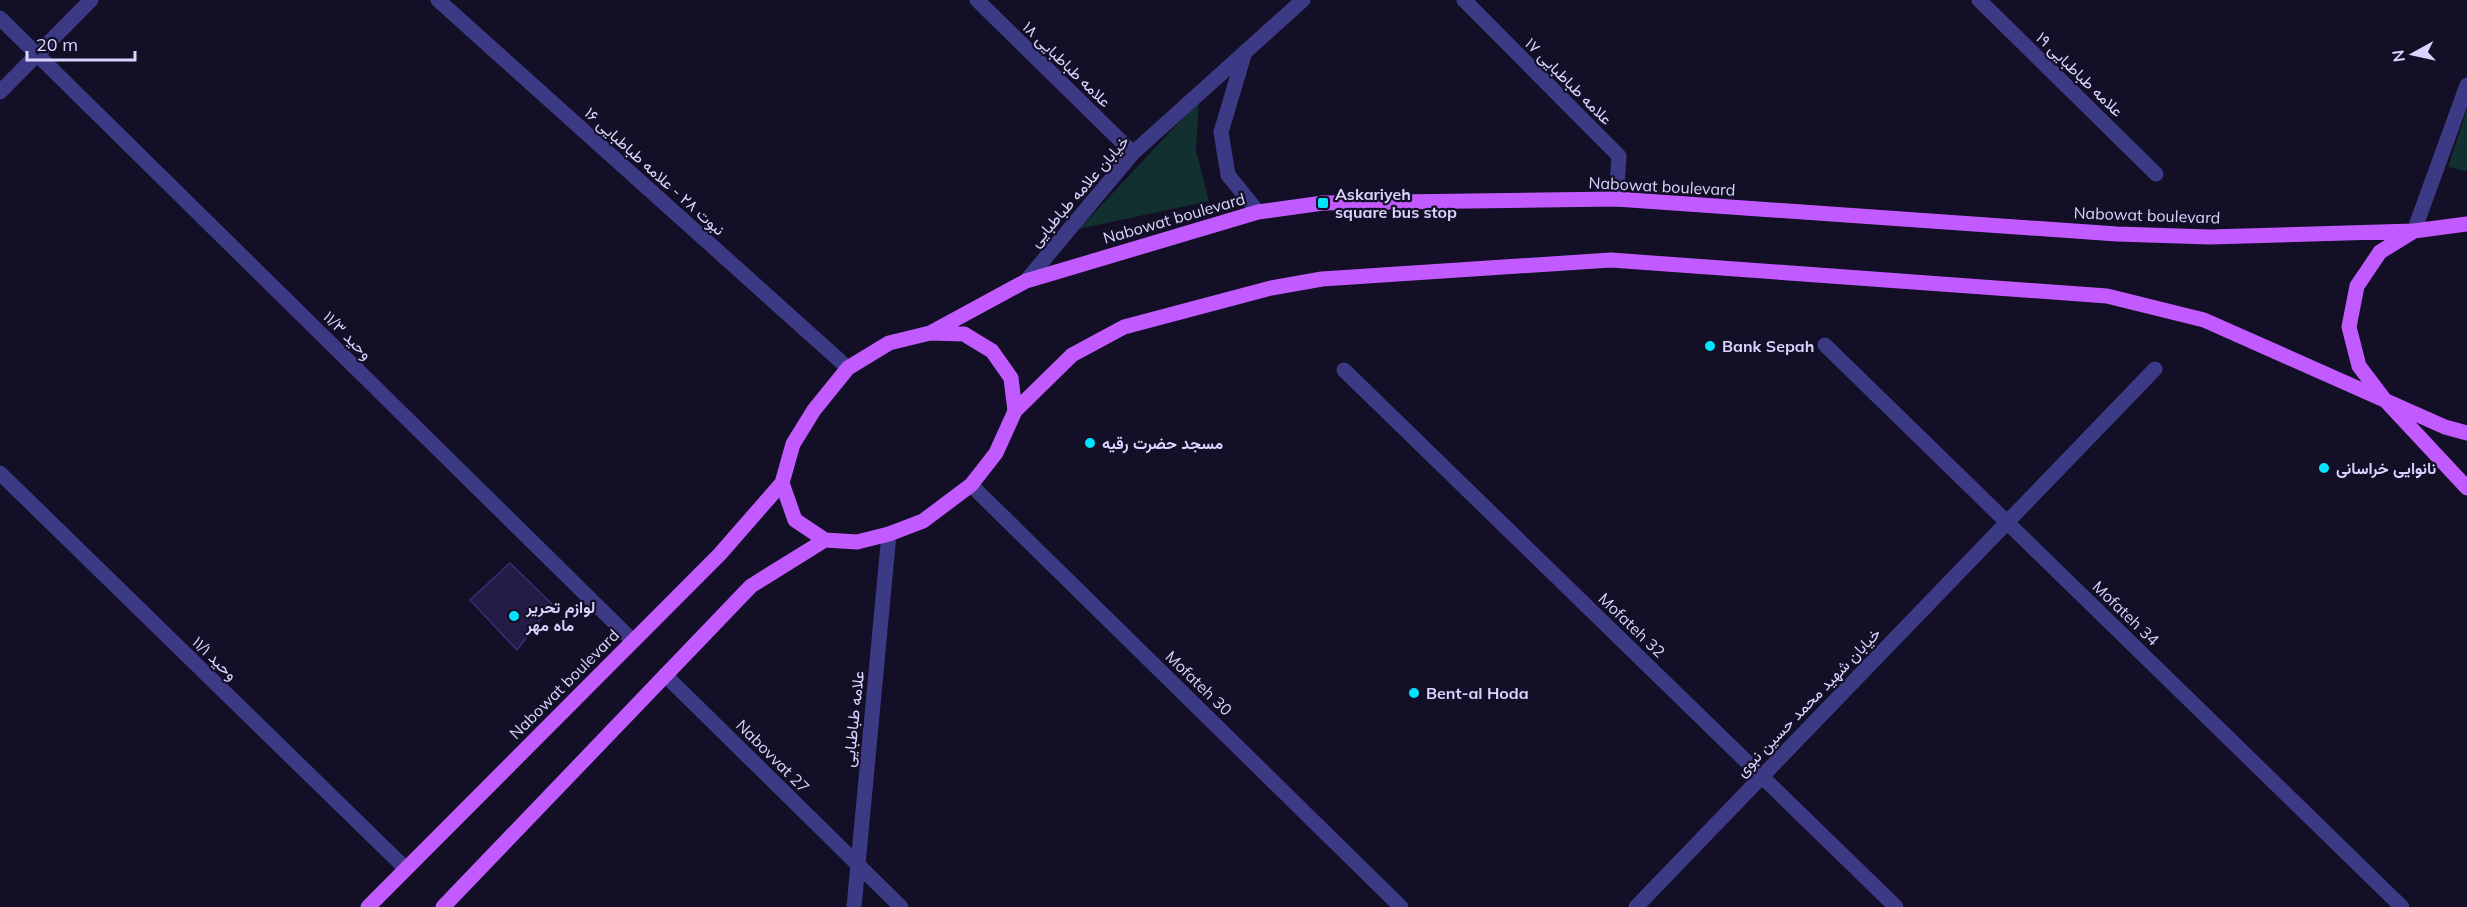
<svg xmlns="http://www.w3.org/2000/svg" width="2467" height="907" viewBox="0 0 2467 907" font-family="Mulish,Vazirmatn,sans-serif">
  <style>
    .green { fill: #12302f }
    .building { fill: #241b47; stroke: #3b2d73; stroke-width: 1.5 }
    .lines { fill: none; stroke-linecap: round; stroke-linejoin: round }
    .minor { stroke: #3d3a85; stroke-width: 15 }
    .major { stroke: #c25bff; stroke-width: 15 }
    .poi-dot { fill: #00e5ff; stroke: #130f26; stroke-width: 2 }
    .labels { text-anchor: middle; dominant-baseline: central; stroke-width: 4.5; stroke-linejoin: round; paint-order: stroke }
    .street-label { font-size: 16px; fill: #d9d4ff; stroke: #130f26 }
    .poi-label { font-size: 16px; font-weight: bold; fill: #d9d4ff; stroke: #130f26; text-anchor: start }
  </style>
  <rect width="100%" height="100%" fill="#130f26"/>
  <path class="green" d="M1199 101 1196 151 1209 201 1079 229Z
    M2467 109V171L2448 167Z"/>
  <path class="building" d="M510 563 552 604 517 650 470 600Z"/>
  <g class="lines">
    <path class="minor" d="M438 0 848 368
      M977 0 1133 153
      M1464 0 1619 156 1616 199
      M1979 0 2156 174
      M0 18 633 641
      M1244 55 1221 132 1228 175 1258 212
      M0 92 91 0
      M2414 231 2467 85
      M1026 281 1133 153 1303 0
      M1825 345 2402 907
      M1344 370 1896 907
      M0 473 405 868
      M971 485 1401 907
      M665 675 901 907
      M854 907 889 534
      M1636 907 2155 369"/>
    <path class="major" d="M2467 224 2414 231 2380 252 2357 286 2349 327 2359 366 2384 399 2467 488
      M930 333 1026 281 1258 212 1323 203 1616 199 2117 234 2210 237 2414 231
      M930 333 964 334 992 351 1011 378 1015 411 996 453 971 485 923 521 889 534 857 542 825 540 795 520 782 483 793 444 814 410 848 368 889 343Z
      M1015 411 1072 355 1124 327 1271 288 1322 279 1611 260 2107 296 2204 320 2445 427 2467 433
      M368 907 720 554 782 483
      M443 907 751 586 825 540"/>
  </g>
  <g class="poi-dot">
    <rect x="1317" y="197" width="12" height="12" rx="3"/>
    <circle cx="1710" cy="346" r="6"/>
    <circle cx="1090" cy="443" r="6"/>
    <circle cx="2324" cy="468" r="6"/>
    <circle cx="514" cy="616" r="6"/>
    <circle cx="1414" cy="693" r="6"/>
  </g>
  <g class="labels">
    <g class="street-label">
      <text transform="translate(1067 64) rotate(44)">علامه طباطبایی ۱۸</text>
      <text transform="translate(2080 74) rotate(44)">علامه طباطبایی ۱۹</text>
      <text transform="translate(1569 81) rotate(45)">علامه طباطبایی ۱۷</text>
      <text transform="translate(655 171) rotate(42)">نبوت ۲۸ - علامه طباطبایی ۱۶</text>
      <text transform="translate(1662 186) rotate(3)">Nabowat boulevard</text>
      <text transform="translate(1079 191) rotate(-49)">خیابان علامه طباطبایی</text>
      <text transform="translate(2147 215) rotate(2)">Nabowat boulevard</text>
      <text transform="translate(1174 218) rotate(-16)">Nabowat boulevard</text>
      <text transform="translate(348 335) rotate(45)">وحید ۱۱/۳</text>
      <text transform="translate(2126 613) rotate(44)">Mofateh 34</text>
      <text transform="translate(1632 625) rotate(44)">Mofateh 32</text>
      <text transform="translate(215 658) rotate(44)">وحید ۱۱/۱</text>
      <text transform="translate(1199 683) rotate(44)">Mofateh 30</text>
      <text transform="translate(564 684) rotate(-45)">Nabowat boulevard</text>
      <text transform="translate(1808 702) rotate(-46)">خیابان شهید محمد حسین نبوی</text>
      <text transform="translate(853 719) rotate(-84)">علامه طباطبایی</text>
      <text transform="translate(773 756) rotate(45)">Nabovvat 27</text>
    </g>
    <g class="poi-label">
      <text x="1335" y="194">Askariyeh<tspan x="1335" dy="18">square bus stop</tspan></text>
      <text x="1722" y="346">Bank Sepah</text>
      <text x="1102" y="443">مسجد حضرت رقیه</text>
      <text x="2336" y="468">نانوایی خراسانی</text>
      <text x="526" y="607">لوازم تحریر<tspan x="526" dy="18">ماه مهر</tspan></text>
      <text x="1426" y="693">Bent-al Hoda</text>
    </g>
  </g>
  <g transform="translate(2413 54) rotate(262)" stroke="#130f26" stroke-width="4.5" paint-order="stroke">
  <path d="M0-4.5L10 22L0 15L-10 22Z" fill="#d9d4ff"/>
  <text y="-9" font-size="16" font-weight="bold" text-anchor="middle" fill="#d9d4ff">N</text>
  </g>
  <path d="M27 51v9h108v-9" fill="none" stroke="#d9d4ff" stroke-width="3"/>
  <text x="36" y="51" font-size="18" fill="#d9d4ff" stroke="#130f26" stroke-width="4.5" paint-order="stroke">20 m</text>
</svg>
